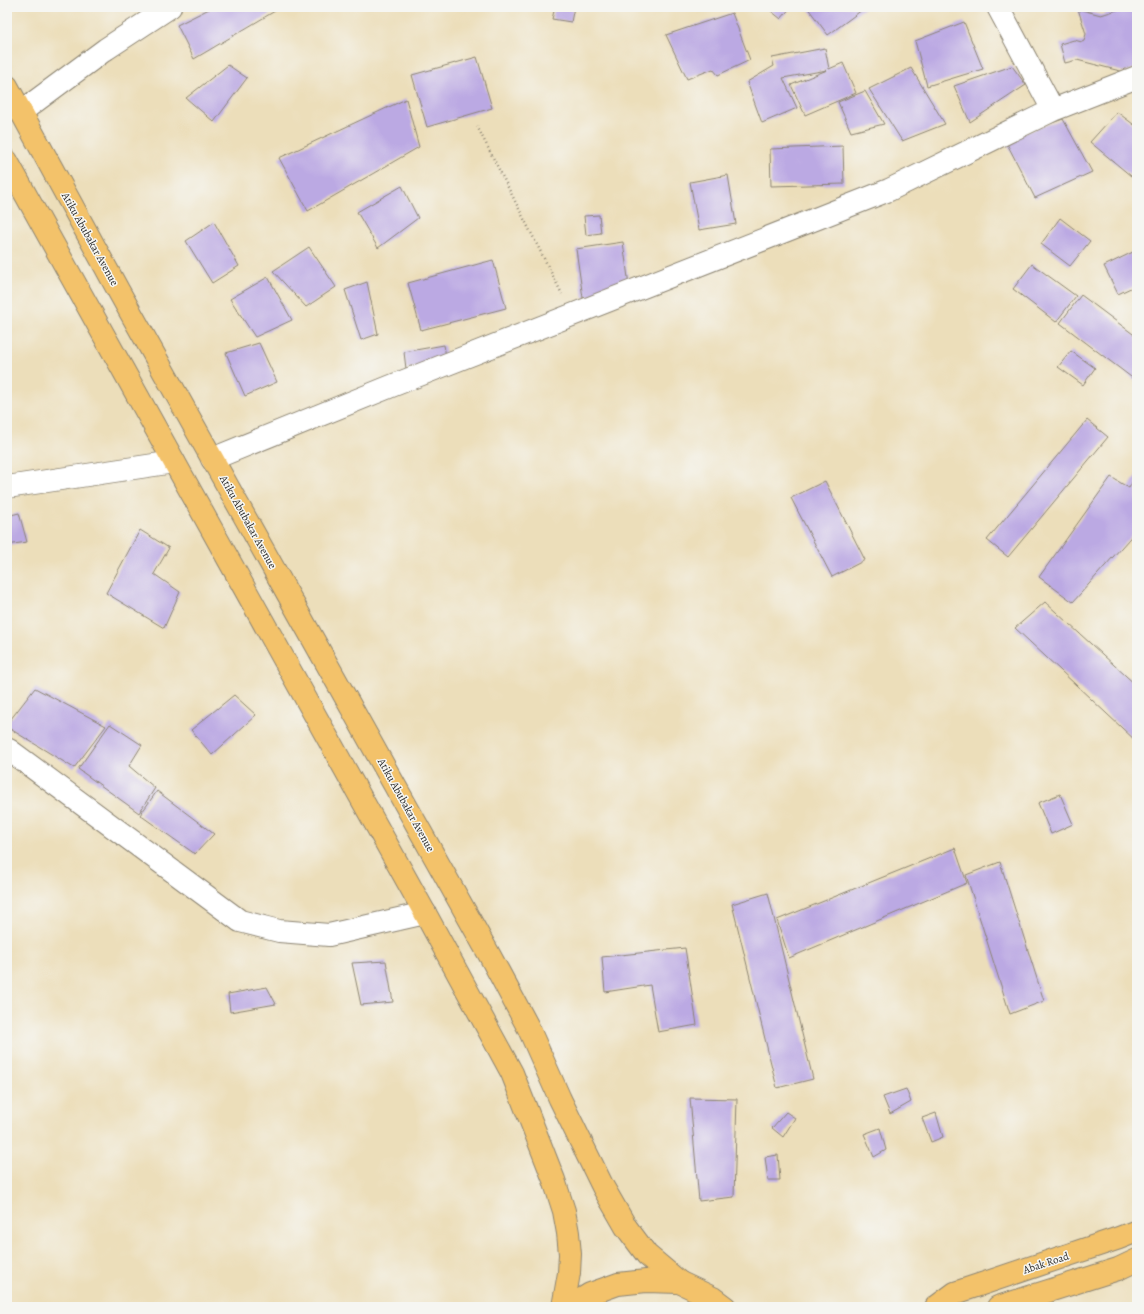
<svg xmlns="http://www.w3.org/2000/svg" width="1144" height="1314" viewBox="0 0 1144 1314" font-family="Alegreya,serif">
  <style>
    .building { fill: #bba9e3 }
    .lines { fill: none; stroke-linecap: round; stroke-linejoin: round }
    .minor-casing { stroke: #8c8472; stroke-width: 24 }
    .major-casing { stroke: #8c8472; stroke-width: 24 }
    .highway-casing { stroke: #8c8472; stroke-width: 24 }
    .path { stroke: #8c8472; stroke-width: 2.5; stroke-dasharray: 1 3; stroke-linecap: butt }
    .minor { stroke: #fff; stroke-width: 22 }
    .major { stroke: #f3c26a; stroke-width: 22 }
    .highway { stroke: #f3c26a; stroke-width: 22 }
    .labels { text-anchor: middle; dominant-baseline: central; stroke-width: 3; stroke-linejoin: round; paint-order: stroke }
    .street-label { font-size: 11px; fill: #2b2b2b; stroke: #f6f6f2 }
  </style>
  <rect width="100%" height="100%" fill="#f6f6f2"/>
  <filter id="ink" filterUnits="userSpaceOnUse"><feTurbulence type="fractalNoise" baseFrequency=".025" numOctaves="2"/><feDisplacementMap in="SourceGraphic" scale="8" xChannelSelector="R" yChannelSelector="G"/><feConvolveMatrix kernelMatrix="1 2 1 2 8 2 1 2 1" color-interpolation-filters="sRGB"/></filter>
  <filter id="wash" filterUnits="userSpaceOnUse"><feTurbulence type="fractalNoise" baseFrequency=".012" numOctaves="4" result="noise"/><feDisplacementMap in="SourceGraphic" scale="16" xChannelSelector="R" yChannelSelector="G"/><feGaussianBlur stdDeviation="0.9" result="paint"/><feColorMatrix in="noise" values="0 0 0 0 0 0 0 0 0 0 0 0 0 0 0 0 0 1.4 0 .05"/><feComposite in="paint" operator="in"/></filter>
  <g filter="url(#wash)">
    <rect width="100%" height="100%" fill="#ecdeba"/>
    <g id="blocks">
      <path class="building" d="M213 7H279L280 8 194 59 177 25Z
        M555 7H574L571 22 552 19Z
        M766 7H791L781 19Z
        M807 7H866L828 35Z
        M1127 7 1135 9V7H1137V68L1124 72 1077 60 1065 63 1060 44 1074 40 1082 42 1084 41 1086 34 1078 9 1101 15Z
        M732 13 750 60 718 75 713 69 687 79 666 35Z
        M964 22 983 69 927 86 915 41Z
        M825 48 829 69 843 63 856 93 805 115 791 85 827 70 783 78 797 108 762 123 747 82 774 66 772 58Z
        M477 57 492 108 427 127 412 75Z
        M228 65 247 78 214 122 186 98Z
        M1012 66 1026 85 970 122 954 86Z
        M911 68 945 124 902 141 869 89Z
        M865 91 884 124 851 132 838 102Z
        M406 99 419 147 308 211 279 158Z
        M1117 112 1137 127V181L1090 142Z
        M1063 119 1092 172 1035 198 1005 140Z
        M843 146 844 184 771 186 770 149Z
        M728 175 736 224 699 230 690 182Z
        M402 186 418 218 378 248 357 212Z
        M599 215 601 233 586 235 584 216Z
        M1060 218 1090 241 1070 266 1041 244Z
        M214 222 239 266 212 283 186 241Z
        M623 242 630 292 583 298 576 249Z
        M309 247 336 287 306 307 273 271Z
        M1133 252 1137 259V285L1118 294 1104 266Z
        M493 260 506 308 421 330 408 283Z
        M1032 264 1076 296 1056 322 1013 289Z
        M268 277 292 320 255 337 230 299Z
        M367 282 378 334 361 340 345 290Z
        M1081 295 1137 337V378L1135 380 1060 323Z
        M259 343 277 382 245 396 226 353Z
        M444 345 447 363 406 369 404 352Z
        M1071 351 1095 368 1083 385 1058 367Z
        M1087 420 1108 437 1008 557 987 540Z
        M1137 474V530L1073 602 1039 577 1111 477 1129 488Z
        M825 481 865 560 832 577 791 498Z
        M19 513 27 542 7 545V516Z
        M140 530 169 548 154 574 180 592 164 628 106 593Z
        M1045 602 1137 686V742L1015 628Z
        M35 688 106 726 74 768 7 727V724Z
        M234 695 256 715 212 755 191 730Z
        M110 724 142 745 129 766 155 788 139 813 78 769Z
        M157 791 214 834 195 854 140 815Z
        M1060 794 1073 824 1051 834 1038 803Z
        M955 848 967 883 789 958 777 920Z
        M1000 862 1044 1001 1010 1014 966 875Z
        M768 893 813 1079 777 1088 732 904Z
        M685 948 697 1025 658 1032 650 985 605 992 602 957Z
        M386 961 393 1002 361 1005 352 963Z
        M267 987 276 1004 230 1012 228 994Z
        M906 1089 911 1102 890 1114 883 1097Z
        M690 1098 737 1099 734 1197 699 1201Z
        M786 1112 795 1118 783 1137 772 1128Z
        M936 1113 943 1137 931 1142 922 1118Z
        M880 1128 886 1150 874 1157 864 1134Z
        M778 1155 780 1180H768L765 1157Z"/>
    </g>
  </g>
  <g filter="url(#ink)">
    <use href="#blocks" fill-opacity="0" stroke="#8c8472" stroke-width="1"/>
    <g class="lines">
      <g class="minor-casing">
        <path id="minor" d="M998 7 1053 110
          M21 112 106 49 170 7
          M212 459 394 385 889 190 1053 110 1137 77
          M7 487 174 462
          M9 750 240 921 279 931 329 935 425 913"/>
      </g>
      <g class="major-casing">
        <path id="major" d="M7 86 118 290 490 956 528 1027 560 1099 603 1187 626 1227 647 1255 679 1282
          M7 161 425 913 512 1073 554 1180 564 1211 568 1233 570 1254 569 1273 563 1307"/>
      </g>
      <g class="highway-casing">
        <path id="highway" d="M569 1307 590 1294 618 1284 646 1281 679 1282 713 1298 725 1307
          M936 1307 955 1293 1119 1238 1137 1231
          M998 1307 1118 1269 1137 1260"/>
      </g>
      <path class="path" d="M477 126 562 294"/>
      <use href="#minor" class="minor"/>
      <use href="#major" class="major"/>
      <use href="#highway" class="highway"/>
    </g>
  </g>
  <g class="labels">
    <g class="street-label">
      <text transform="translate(90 239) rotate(61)">Atiku Abubakar Avenue</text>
      <text transform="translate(248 522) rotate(61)">Atiku Abubakar Avenue</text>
      <text transform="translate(406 805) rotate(61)">Atiku Abubakar Avenue</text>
      <text transform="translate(1046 1263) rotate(-18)">Abak Road</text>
    </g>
  </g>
  <rect width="1144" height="1314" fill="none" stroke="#f6f6f2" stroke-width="24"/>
</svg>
